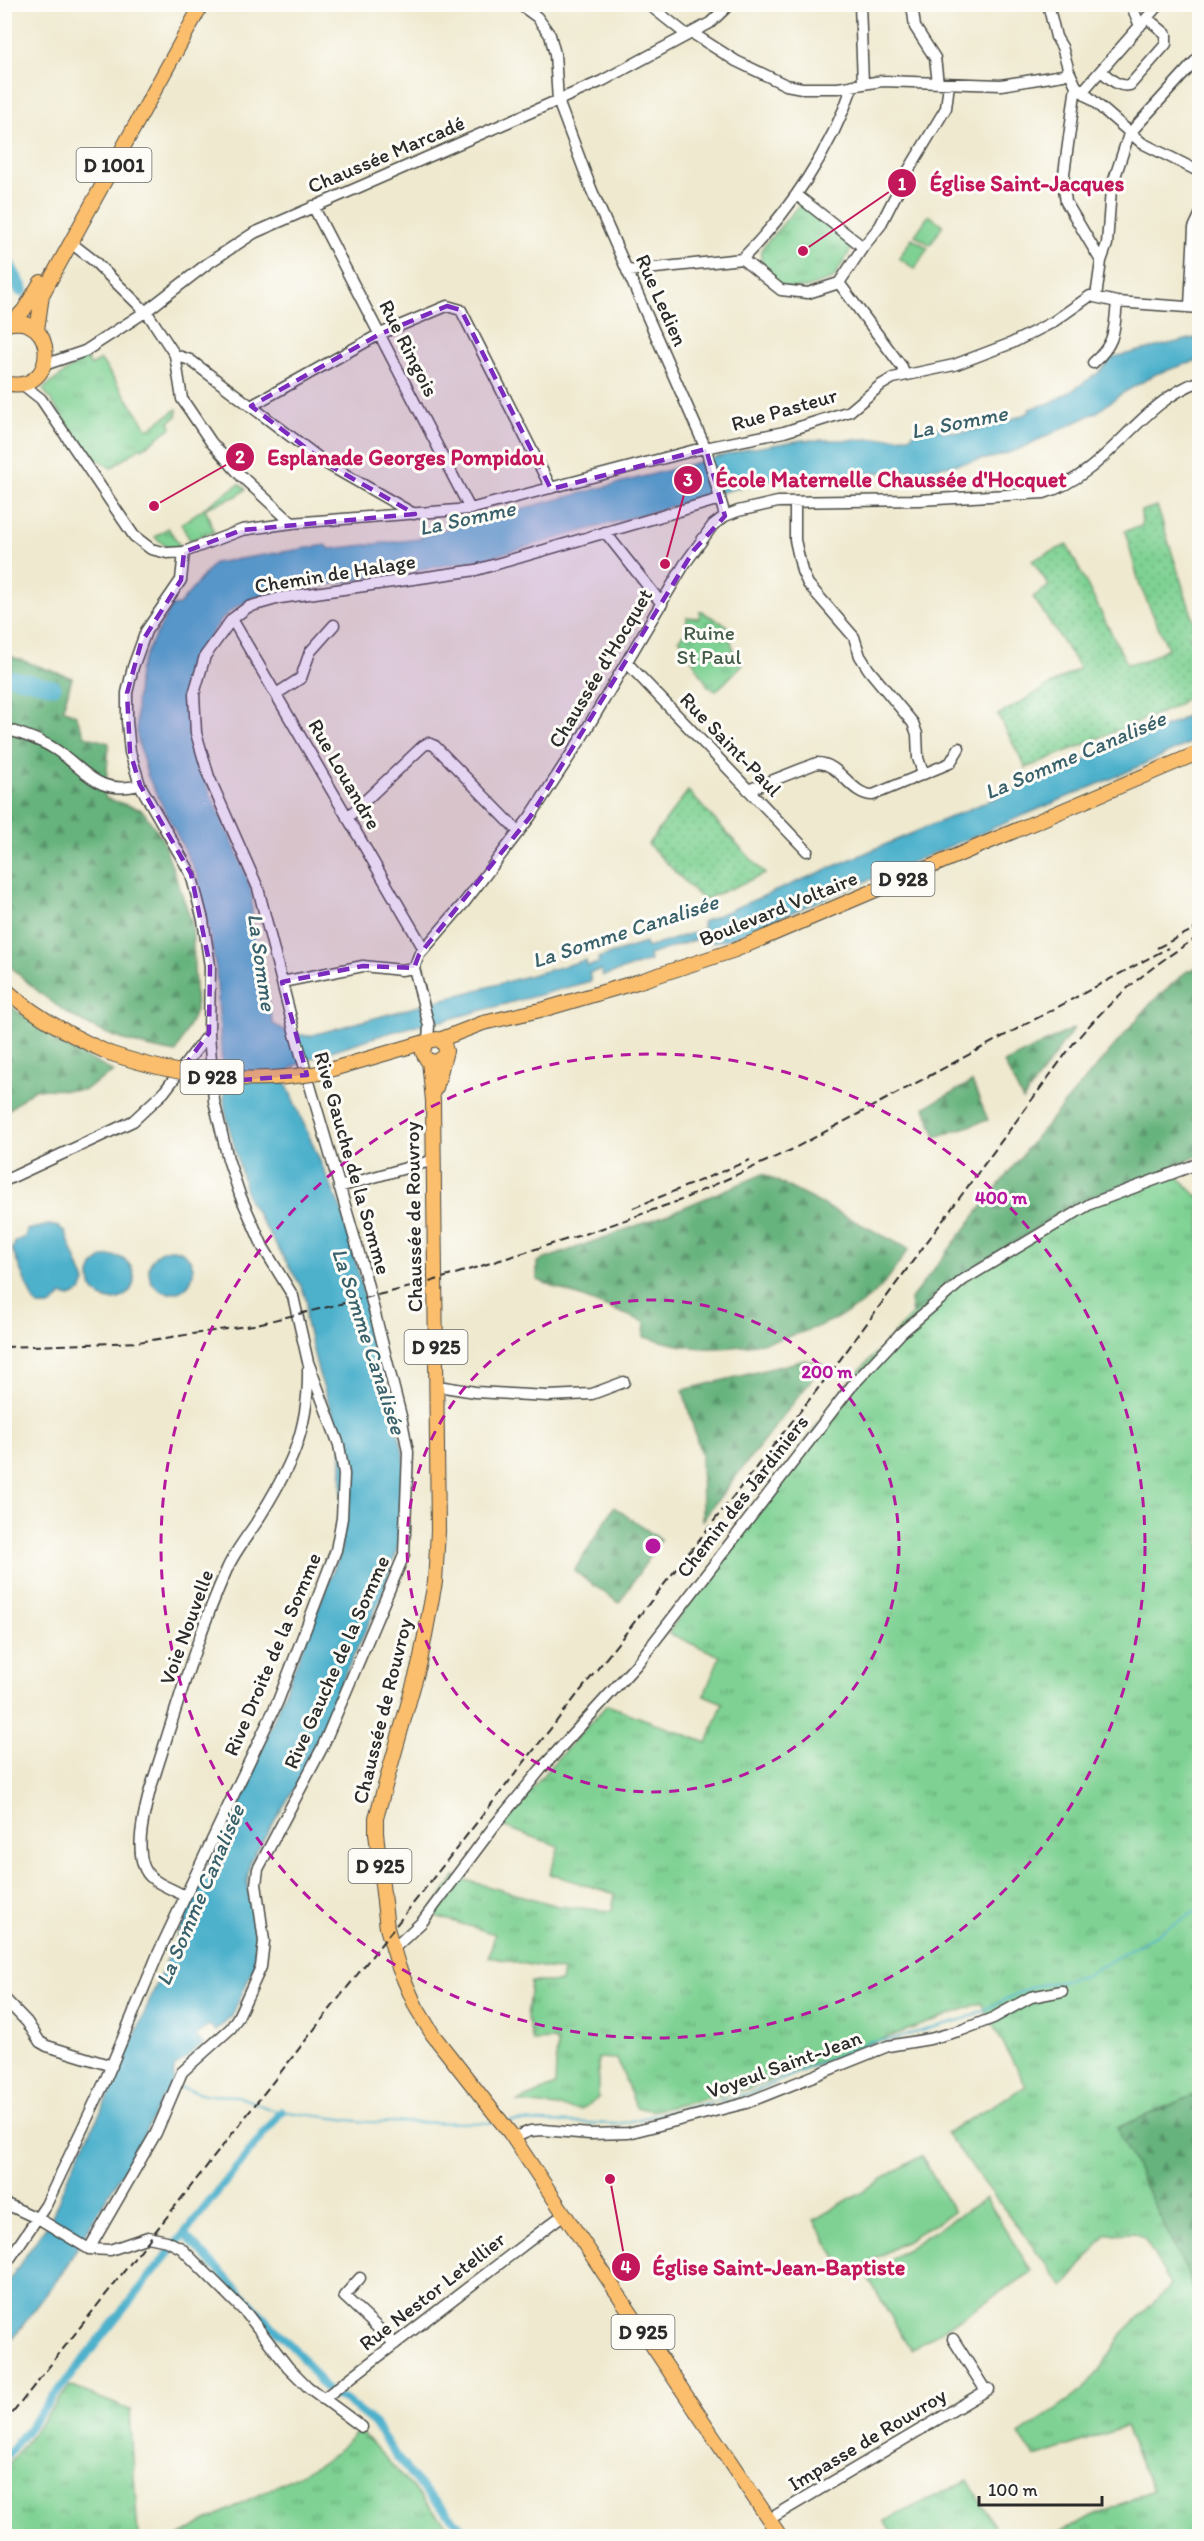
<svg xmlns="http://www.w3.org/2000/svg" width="1204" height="2541" viewBox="0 0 1204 2541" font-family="Itim,sans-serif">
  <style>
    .grass { fill: url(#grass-tufts); stroke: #547e5f; stroke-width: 1.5 }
    .forest { fill: url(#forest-firs); stroke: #486f54; stroke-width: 1.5 }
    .garden { fill: url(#garden-dots); stroke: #547e5f; stroke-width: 1.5 }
    .pitch { fill: #7ed193; stroke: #547e5f; stroke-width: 1.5 }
    .water { fill: #4db1cc; stroke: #3c6e7c; stroke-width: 1.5 }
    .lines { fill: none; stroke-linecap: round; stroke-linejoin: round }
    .stream { stroke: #4db1cc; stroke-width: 2 }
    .canal { stroke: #4db1cc; stroke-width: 8 }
    .river { stroke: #4db1cc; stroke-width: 15 }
    .minor-casing { stroke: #484844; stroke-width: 13 }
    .major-casing { stroke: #484844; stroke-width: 16 }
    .minor { stroke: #fff; stroke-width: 10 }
    .major { stroke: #fabe6d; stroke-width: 14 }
    .rail { stroke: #2b2b2b; stroke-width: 2; stroke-dasharray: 9 4.5; stroke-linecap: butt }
    .major-bridge-casing { stroke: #484844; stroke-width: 16; stroke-linecap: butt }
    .major-bridge { stroke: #fabe6d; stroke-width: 14 }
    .marked { fill: #7b2cbf; fill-opacity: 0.2; stroke: #7b2cbf; stroke-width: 4.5; stroke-dasharray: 12 8; stroke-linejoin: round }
    .ring { fill: none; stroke: #b5179e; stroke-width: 3; stroke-dasharray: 10 8 }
    .labels { text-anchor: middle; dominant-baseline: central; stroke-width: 6; stroke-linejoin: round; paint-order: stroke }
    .shield { fill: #fdfcf7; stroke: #6a6a68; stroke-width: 1.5 }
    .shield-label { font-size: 20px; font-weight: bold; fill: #2b2b2b }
    .street-label { font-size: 21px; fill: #2b2b2b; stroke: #fdfcf7 }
    .park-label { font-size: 21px; fill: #445d4a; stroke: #fdfcf7 }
    .water-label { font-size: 22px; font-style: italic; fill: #39616b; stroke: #fdfcf7 }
    .centre { fill: #b5179e; stroke: #fdfcf7; stroke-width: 3 }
    .ring-label { font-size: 18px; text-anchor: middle; font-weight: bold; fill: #b5179e; stroke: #fdfcf7; stroke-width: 6; stroke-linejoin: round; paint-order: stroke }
    .leader { fill: none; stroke: #c2185b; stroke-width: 2 }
    .callout-dot { fill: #c2185b; stroke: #fdfcf7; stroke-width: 2 }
    .mark-label { font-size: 18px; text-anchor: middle; font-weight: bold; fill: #fff }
    .callout-label { font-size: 22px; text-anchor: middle; font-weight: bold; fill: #c2185b; stroke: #fdfcf7; stroke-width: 6; stroke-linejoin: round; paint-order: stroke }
  </style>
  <defs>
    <pattern id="grass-tufts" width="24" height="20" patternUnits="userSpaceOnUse" patternTransform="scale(1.5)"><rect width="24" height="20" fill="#7ed193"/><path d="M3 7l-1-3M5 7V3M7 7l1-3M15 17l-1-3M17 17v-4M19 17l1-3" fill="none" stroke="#67aa78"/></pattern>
    <pattern id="forest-firs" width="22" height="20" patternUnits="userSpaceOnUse" patternTransform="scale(1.5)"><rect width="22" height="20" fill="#66b37d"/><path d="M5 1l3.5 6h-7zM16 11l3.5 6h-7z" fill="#549267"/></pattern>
    <pattern id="garden-dots" width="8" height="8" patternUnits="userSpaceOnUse" patternTransform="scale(1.5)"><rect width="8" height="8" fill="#7ed193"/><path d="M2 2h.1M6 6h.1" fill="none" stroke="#67aa78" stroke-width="1.8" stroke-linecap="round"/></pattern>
  </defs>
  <rect width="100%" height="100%" fill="#fdfcf7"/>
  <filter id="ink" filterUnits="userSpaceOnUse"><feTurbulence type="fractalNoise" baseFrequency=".0167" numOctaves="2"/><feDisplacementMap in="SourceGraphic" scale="12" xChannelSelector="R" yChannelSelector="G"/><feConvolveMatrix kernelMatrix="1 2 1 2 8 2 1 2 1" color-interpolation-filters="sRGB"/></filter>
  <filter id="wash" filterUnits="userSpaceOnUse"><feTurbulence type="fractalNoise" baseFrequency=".008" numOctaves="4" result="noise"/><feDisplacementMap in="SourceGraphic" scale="24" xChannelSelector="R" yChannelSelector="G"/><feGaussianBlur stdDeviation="1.35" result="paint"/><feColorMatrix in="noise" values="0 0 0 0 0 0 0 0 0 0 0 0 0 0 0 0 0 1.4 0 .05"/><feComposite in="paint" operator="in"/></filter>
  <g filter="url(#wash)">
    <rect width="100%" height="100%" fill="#efe9cf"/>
    <path class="grass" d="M800 204 844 238 852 248 833 279 806 288H784C771 277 756 266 762 248Z
      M86 357 91 366 101 360 148 429 177 409V416L169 422 172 427 142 449 141 447 111 468 87 452 43 389Z
      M239 484 246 489 237 496 205 508 214 532 190 540 181 524Z
      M168 528 181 547 169 549 155 537Z
      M700 611H703L704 613 726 625 736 658 743 664 716 691 708 686 689 654 688 648 679 639 686 631 687 617 699 618Z
      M1179 1165 1180 1179 1200 1199 1199 2093 1117 2128 1199 2297V2536H1051L1152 2490 1125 2427 1035 2457 1019 2435 1083 2390 1105 2362 1122 2334 1171 2285 1144 2238 1135 2233 1106 2234 1064 2287 946 2133 1026 2086 981 2003 750 2088 653 2111 636 2107 617 2059 598 2058V2098L581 2110 518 2102 555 2085 557 2044 554 2040 533 2041 527 2018 531 1982H561L563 1971 489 1957 495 1934 429 1914 455 1877 558 1906 612 1911 615 1894 550 1874 559 1846 501 1826 548 1769 607 1705 707 1743 723 1703 704 1695 720 1656 668 1633 846 1385 912 1315 948 1284 1076 1201Z
      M70 2386 130 2410 138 2536H5V2469Z
      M360 2430 452 2531 446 2536H179L200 2524 326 2461Z
      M968 2480 1000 2536H894L884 2521Z"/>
    <path class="forest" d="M4 654 72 678 63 709 76 715 85 736 109 743 105 798 142 810 162 838 192 923 196 1010 176 1053C102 1040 58 1014 5 961Z
      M1199 966V1155L1179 1165 1076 1201 948 1284 912 1315 910 1300 1036 1137 1152 1002 1186 972Z
      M5 1002 65 1046 114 1072 84 1090 34 1089 5 1113Z
      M1074 1028 1023 1100 1004 1063Z
      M972 1082 988 1120 936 1137 925 1107Z
      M763 1174 909 1249C898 1263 888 1282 875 1293 835 1329 757 1350 703 1348 683 1347 663 1342 644 1337L645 1322 537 1280V1262L663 1216Z
      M805 1360 823 1365 702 1520 701 1455 683 1390Z
      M614 1507 661 1540 619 1603 574 1571Z
      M1199 2093V2297L1117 2128Z"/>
    <path class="garden" d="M1157 506 1197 631 1189 636 1199 654V690L1172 708 1026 768 998 715 1080 668 1033 597 1049 586 1032 560 1067 545 1127 664 1145 661 1168 648 1140 586 1125 531 1142 526 1141 511Z
      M688 791 765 874 703 900 648 844Z"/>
    <path class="pitch" d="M929 215 943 225 930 245 915 235Z
      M912 238 928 248 915 269 899 258Z
      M921 2156 954 2212 847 2276 814 2220Z
      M986 2198 1032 2272 911 2350 866 2275Z"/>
    <path class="water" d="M1199 337V360L1156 374 1121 394 1097 412 1017 450 996 457 929 469 762 481 483 559 264 595C232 606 224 613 206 642 153 723 229 813 251 890 254 900 251 912 252 922 257 956 265 991 273 1024L292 1034 309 1036 586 960 587 966 599 963 598 958 645 943 647 948 704 929 702 922 1178 721 1199 708V739L1122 774 729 939 709 943 706 936 649 955 650 961 603 976 601 970 589 973 591 981 442 1021C423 1021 303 1057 291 1069 289 1071 287 1077 285 1081L345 1218 405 1459 399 1543 382 1596 345 1674 307 1767 250 1862 247 1883 255 1924V1964L232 2016 216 2031 209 2025 196 2036 203 2044 174 2068V2079L167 2096H163L139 2144 62 2273 5 2349V2286L51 2219 68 2176 113 2087 203 1875 250 1778 341 1551 342 1442 319 1374 305 1319 307 1302 301 1286 248 1199 225 1111 216 969 198 877 148 777 137 738 136 704 139 670 148 649 172 606 179 605 214 563 326 545 330 549 420 539 422 536 449 528 748 449 802 440H850L909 437 915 432 940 427 941 431 965 432 1003 423 1030 412 1029 409 1050 403 1070 392 1098 373 1114 357Z
      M49 1225 59 1227 65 1232 85 1282 81 1292 70 1297 62 1295C53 1306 52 1307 38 1306L32 1298 12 1249 16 1241 25 1237 27 1230Z
      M149 1271a22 22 0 1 1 44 0a22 22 0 1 1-44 0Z
      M90 1278a22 22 0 1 1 44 0a22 22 0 1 1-44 0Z"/>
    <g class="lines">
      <path class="stream" d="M180 2088 209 2095 238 2096 272 2110 365 2122 497 2123
        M508 2121 618 2124 751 2093 871 2041 889 2040 967 2018 1031 1987 1085 1976 1200 1909"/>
      <path class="canal" d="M185 2235 300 2355 326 2389
        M335 2397 345 2400 374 2423 396 2456 420 2486 470 2536
        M4 2459 282 2111"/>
      <path class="river" d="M4 13 7 4
        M4 259 21 289
        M4 676 54 687"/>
    </g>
  </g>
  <g filter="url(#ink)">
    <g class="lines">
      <g class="minor-casing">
        <path id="minor" d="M519 4 537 17 550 35 555 54 558 101 563 114 592 191 706 449 725 516
          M648 4 687 35
          M860 4 863 83
          M912 4 915 27 935 58 938 83
          M1048 4 1056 37 1062 47 1069 71 1076 86 1142 143 1200 172
          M1131 4 1140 26
          M692 33 736 61 786 85 802 88H838L882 81 1001 85 1063 75 1069 71
          M1101 71C1110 78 1118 88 1130 85L1166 44V34L1147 18
          M1076 86 1063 181 1066 202 1101 261
          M1082 92 1159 4
          M313 206 470 509
          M71 243 93 260 148 314 175 355 182 399 211 442 241 476 292 523
          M863 247 880 226 908 171 946 108 949 84
          M742 259 781 290 808 293 839 283 863 247 798 196
          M742 259C790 211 831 150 853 85
          M627 271 742 259
          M839 283 902 367 904 374
          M1096 297 1101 261 1107 244 1111 189 1129 134 1200 56
          M1190 306 1194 228 1200 215
          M175 355 190 360 198 366 327 464 414 514
          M1093 363C1116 343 1114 330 1117 302
          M44 365 85 351 145 312 207 264 254 233 602 81 710 23 730 4
          M22 384 41 399 134 536 151 549 167 553 184 552 242 530 292 523 470 509 695 450 784 432 850 411 881 385 893 378 954 365 1012 343 1053 322 1090 296 1117 302 1200 308
          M251 406 380 334 447 306 461 310 551 488
          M795 502V540L802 571 808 584 854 637 860 656 869 670 913 723 917 734 918 758 923 773
          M605 532 662 604
          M232 619 424 949
          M627 663 807 851
          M276 694 301 678 310 652 334 625
          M4 728C20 734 39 739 53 748 86 768 94 796 140 785
          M748 790 817 763C841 763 850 795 873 795L950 763 959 748
          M347 818 423 746 428 743 435 746 519 832
          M282 982 363 966 401 970 414 968
          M428 1040 429 1026 414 968 419 955 464 903 530 817 579 742 684 565 713 525 725 516 738 511 778 502 920 500 1044 493C1108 474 1138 403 1200 381
          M4 1181 133 1121 164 1092 209 1033
          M339 1187 434 1160
          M437 1388 444 1387 475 1392 548 1396 592 1394 624 1382
          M185 1897C175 1889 162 1887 152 1878 131 1861 144 1813 150 1790 174 1717 195 1640 227 1569 234 1553 246 1538 256 1523 289 1470 309 1433 308 1370
          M392 1950 422 1922 495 1825 541 1769 637 1664 851 1387 901 1333 963 1280 1090 1204 1200 1163
          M4 1998 27 2022 40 2042 47 2046 112 2066
          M513 2138 530 2131 543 2130 590 2134 628 2133 746 2103 888 2046 930 2039 962 2030 993 2018 1031 1997 1062 1991
          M4 2203 41 2220 89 2249 110 2250 148 2237 167 2241 181 2248 247 2314 288 2367 308 2387 362 2427
          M89 2249 156 2133 182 2072 231 2028 238 2017 261 1967 264 1941 256 1884 258 1869 322 1748 404 1555 408 1452 401 1416 363 1267 295 1034 258 888 209 777 196 733 194 694 205 656 232 619 248 607 280 598 476 570 720 499
          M4 2267 46 2205 105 2081 158 1954 278 1701 336 1550 342 1518 344 1474 339 1445 308 1362 293 1296 263 1247 240 1195 228 1159 214 1101 209 1033 210 966 203 920 191 874 140 785 130 752 127 721V693L133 667 146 631 181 580 184 552
          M360 2278 344 2296 395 2344
          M953 2339 986 2391
          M323 2399 564 2214
          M768 2520 989 2389"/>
      </g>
      <g class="major-casing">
        <path id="major" d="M13 322 24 310 41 282
          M37 330 42 295 202 4
          M4 383C60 397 58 311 7 324
          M4 988C33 1015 73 1037 109 1053
          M439 1040 483 1023 545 1009 637 982 735 950 1200 752
          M429 1061 433 1101 438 1531 435 1582 420 1662 376 1818V1833L387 1928 399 1968 416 2007 433 2035 510 2133 780 2536
          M319 1073 425 1042
          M436 1088 446 1051C445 1045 443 1041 437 1039L425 1042 423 1053 427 1060 436 1062 444 1057"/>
      </g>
      <use href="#minor" class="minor"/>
      <use href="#major" class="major"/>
      <path class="rail" d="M1157 948 1200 926
        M633 1208 750 1160
        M4 1347 138 1342 253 1325 423 1284 597 1230 681 1200 791 1150 1168 948
        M4 2424 831 1372 1073 1044C1109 1001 1151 965 1200 936"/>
      <g class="major-bridge-casing">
        <path id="major-bridge" d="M109 1053C181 1077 243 1085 319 1073"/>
      </g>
      <use href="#major-bridge" class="major-bridge"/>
    </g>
  </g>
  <path class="marked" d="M447 306 461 310 551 489 706 449 725 516 694 550 530 817 419 955 414 968 363 966 282 982 307 1075 242 1080 179 1073 209 1033 210 966 191 874 140 785 130 752 127 693 141 643 181 580 184 552 242 530 415 514 327 464 251 406 380 334Z"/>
  <g class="ring">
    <circle cx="653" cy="1546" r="246"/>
    <circle cx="653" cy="1546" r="492"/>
  </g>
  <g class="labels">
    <g class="shield">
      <rect x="76.5" y="148" width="75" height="34" rx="4.5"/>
      <rect x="871.5" y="862" width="63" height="34" rx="4.5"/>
      <rect x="180.5" y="1060" width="63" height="34" rx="4.5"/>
      <rect x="404.5" y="1330" width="63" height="34" rx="4.5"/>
      <rect x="348.5" y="1849" width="63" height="34" rx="4.5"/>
      <rect x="611.5" y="2315" width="63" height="34" rx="4.5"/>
    </g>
    <g class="shield-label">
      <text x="114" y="165">D 1001</text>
      <text x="903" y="879">D 928</text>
      <text x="212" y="1077">D 928</text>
      <text x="436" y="1347">D 925</text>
      <text x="380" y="1866">D 925</text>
      <text x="643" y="2332">D 925</text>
    </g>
    <g class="street-label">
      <text transform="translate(386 154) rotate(-23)">Chaussée Marcadé</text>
      <text transform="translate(662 300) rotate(66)">Rue Ledien</text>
      <text transform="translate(409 348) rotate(63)">Rue Ringois</text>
      <text transform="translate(784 409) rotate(-16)">Rue Pasteur</text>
      <text transform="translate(335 573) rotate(-9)">Chemin de Halage</text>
      <text transform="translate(600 668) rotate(-59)">Chaussée d'Hocquet</text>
      <text transform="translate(731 744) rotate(46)">Rue Saint-Paul</text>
      <text transform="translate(345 774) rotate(60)">Rue Louandre</text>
      <text transform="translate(778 908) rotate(-22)">Boulevard Voltaire</text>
      <text transform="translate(353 1163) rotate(74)">Rive Gauche de la Somme</text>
      <text transform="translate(413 1217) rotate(-91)">Chaussée de Rouvroy</text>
      <text transform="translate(742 1496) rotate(-52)">Chemin des Jardiniers</text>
      <text transform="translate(186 1627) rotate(-70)">Voie Nouvelle</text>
      <text transform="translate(272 1654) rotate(-67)">Rive Droite de la Somme</text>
      <text transform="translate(336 1662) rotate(-66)">Rive Gauche de la Somme</text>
      <text transform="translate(382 1711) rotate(-76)">Chaussée de Rouvroy</text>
      <text transform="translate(784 2064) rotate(-20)">Voyeul Saint-Jean</text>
      <text transform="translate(432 2291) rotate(-38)">Rue Nestor Letellier</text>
      <text transform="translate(867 2439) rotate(-31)">Impasse de Rouvroy</text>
    </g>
    <g class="park-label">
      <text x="709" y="632">Ruine<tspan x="709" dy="24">St Paul</tspan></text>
    </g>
    <g class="water-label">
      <text transform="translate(959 422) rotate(-11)">La Somme</text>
      <text transform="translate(467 518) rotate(-12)">La Somme</text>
      <text transform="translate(1075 755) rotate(-23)">La Somme Canalisée</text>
      <text transform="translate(625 931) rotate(-18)">La Somme Canalisée</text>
      <text transform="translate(262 962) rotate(82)">La Somme</text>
      <text transform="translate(369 1341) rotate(72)">La Somme Canalisée</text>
      <text transform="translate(200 1895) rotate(-67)">La Somme Canalisée</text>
    </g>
  </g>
  <circle cx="653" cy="1546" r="9" class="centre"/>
  <g class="ring-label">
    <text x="1001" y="1204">400 m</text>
    <text x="827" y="1378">200 m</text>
  </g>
  <path class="leader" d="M803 251L902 183M154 506L240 457M665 564L688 480M610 2179L626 2267"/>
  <g class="callout-dot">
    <circle cx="803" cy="251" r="6"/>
    <circle cx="154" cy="506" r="6"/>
    <circle cx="665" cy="564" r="6"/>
    <circle cx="610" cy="2179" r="6"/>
    <circle cx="902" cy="183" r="15"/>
    <circle cx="240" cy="457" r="15"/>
    <circle cx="688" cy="480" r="15"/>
    <circle cx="626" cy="2267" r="15"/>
  </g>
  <g class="mark-label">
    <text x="902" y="190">1</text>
    <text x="240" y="463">2</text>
    <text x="688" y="486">3</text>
    <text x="626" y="2273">4</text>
  </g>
  <g class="callout-label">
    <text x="1027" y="191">Église Saint-Jacques</text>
    <text x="406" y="465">Esplanade Georges Pompidou</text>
    <text x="891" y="487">École Maternelle Chaussée d'Hocquet</text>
    <text x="779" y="2275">Église Saint-Jean-Baptiste</text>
  </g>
  <rect width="1204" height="2541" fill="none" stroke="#fdfcf7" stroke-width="24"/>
  <path d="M979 2496v9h123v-9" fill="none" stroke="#2b2b2b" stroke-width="3"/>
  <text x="988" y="2496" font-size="18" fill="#2b2b2b" stroke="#fdfcf7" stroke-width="4.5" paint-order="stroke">100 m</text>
</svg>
